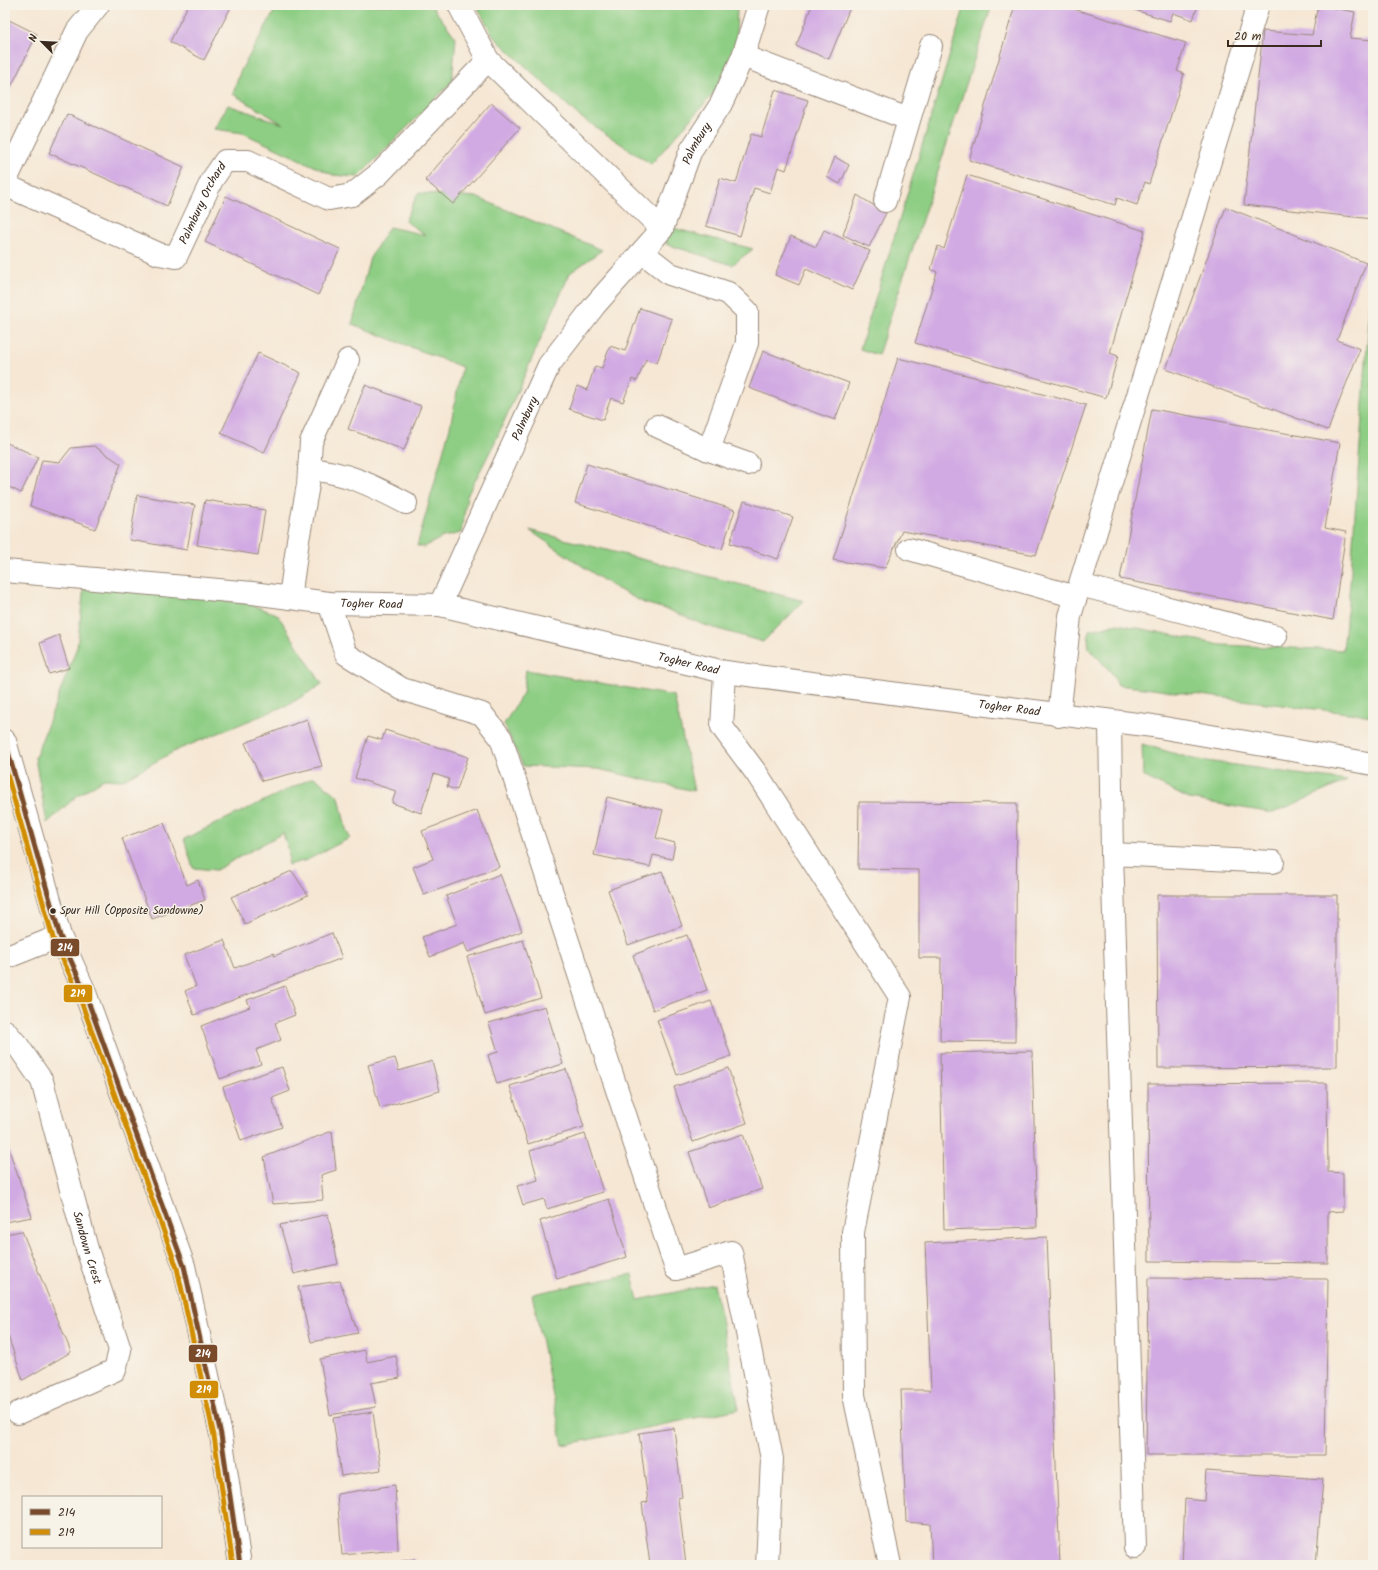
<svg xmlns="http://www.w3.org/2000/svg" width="1378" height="1570" viewBox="0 0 1378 1570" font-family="Kalam,sans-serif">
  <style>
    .green { fill: #8ece84; stroke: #647c51 }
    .building { fill: #d1aae3 }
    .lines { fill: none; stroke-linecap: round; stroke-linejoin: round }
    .minor-casing { stroke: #988879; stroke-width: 24 }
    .minor { stroke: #fff; stroke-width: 22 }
    .bus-1-casing { stroke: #f7f3e8; stroke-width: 8 }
    .bus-2-casing { stroke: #f7f3e8; stroke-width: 8 }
    .bus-1 { stroke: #7a4b2a; stroke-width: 5 }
    .bus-2 { stroke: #d18d06; stroke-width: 5 }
    .bus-dot { fill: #3b2a1e; stroke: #f7f3e8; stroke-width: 1.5 }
    .labels { text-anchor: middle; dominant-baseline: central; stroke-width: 3; stroke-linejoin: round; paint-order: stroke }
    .bus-label { font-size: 11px; fill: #3b2a1e; stroke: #f7f3e8; text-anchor: start }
    .street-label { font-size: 12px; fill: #3b2a1e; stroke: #f7f3e8 }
    .line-badge { stroke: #f7f3e8; stroke-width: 1.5 }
    .badge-label { font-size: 11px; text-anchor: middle; font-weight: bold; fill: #fff }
  </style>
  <rect width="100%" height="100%" fill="#f7f3e8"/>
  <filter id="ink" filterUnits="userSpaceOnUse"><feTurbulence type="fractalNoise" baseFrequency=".025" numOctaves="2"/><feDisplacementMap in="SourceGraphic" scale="8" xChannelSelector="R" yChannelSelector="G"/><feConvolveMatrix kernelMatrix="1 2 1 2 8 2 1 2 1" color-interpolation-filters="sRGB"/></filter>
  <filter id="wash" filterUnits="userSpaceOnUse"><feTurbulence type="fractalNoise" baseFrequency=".012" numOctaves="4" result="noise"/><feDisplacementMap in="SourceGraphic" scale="16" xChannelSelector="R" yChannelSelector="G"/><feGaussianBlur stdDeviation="0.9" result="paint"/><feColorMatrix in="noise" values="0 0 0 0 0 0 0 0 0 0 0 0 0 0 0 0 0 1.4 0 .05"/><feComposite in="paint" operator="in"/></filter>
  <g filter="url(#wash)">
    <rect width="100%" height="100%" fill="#f6e7d4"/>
    <path class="green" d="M278 5H431L456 38 452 82 358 177 333 175 243 133 214 129 228 105 283 124 233 94 240 72Z
      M476 5H737L736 48 714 93 651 164 579 116 494 37Z
      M965 5H992L878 355 860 349Z
      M418 193 476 197 602 250 570 273 494 444 467 496 461 533 443 537 424 547 417 546 450 427 462 367 352 324 370 258 389 227 426 235 405 221Z
      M669 227 753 249 732 265 666 244Z
      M1373 264V716L1118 685 1111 672 1088 647 1089 630 1118 624 1221 645 1343 650 1350 584Z
      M529 530 804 601 763 642 704 625 669 610 644 603 612 586Z
      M85 578 141 590 249 604 277 614 322 684 290 704 177 750 122 780 104 779 78 795 47 823 35 758 77 647Z
      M526 670 674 696 694 791 598 769 523 766 504 724 523 693Z
      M1142 744 1193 759 1347 781 1273 813 1189 799 1143 776Z
      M314 777 339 797 346 829 350 838 307 860 288 865 289 852 283 833 216 870 193 868 184 839Z
      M632 1274 638 1300 714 1284 739 1409 563 1445 532 1294Z"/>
    <g id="blocks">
      <path class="building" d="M188 5H232L204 60 170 42Z
        M812 5H851L829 59 796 46Z
        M1015 5H1060L1186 43 1177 71 1184 74 1149 184 1145 182 1137 205 1117 198 1115 205 969 160Z
        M1118 5H1198L1193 20 1173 13 1170 21Z
        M1318 5 1355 12 1350 38 1373 40V219L1244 205 1263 31 1312 35Z
        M5 18 37 34 5 99Z
        M775 90 808 100 786 170 778 167 770 193 754 188 740 236 706 226 720 178 736 183 751 134 761 137Z
        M491 103 520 128 453 204 425 180Z
        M67 114 184 167 167 206 49 153Z
        M835 157 849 165 840 184 827 177Z
        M967 175 1145 231 1110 353 1118 356 1106 398 915 343 937 272 931 269 938 246 944 249Z
        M857 195 886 213 869 247 843 235Z
        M226 196 340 249 318 295 205 242Z
        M1226 207 1366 263 1337 340 1360 349 1328 430 1166 369Z
        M824 230 870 251 852 290 806 269 799 285 775 275 791 236 816 247Z
        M640 308 672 319 657 363 646 359 637 381 632 379 623 402 611 398 603 420 569 409 577 386 587 390 595 366 602 368 610 346 625 351Z
        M763 351 849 383 835 420 749 388Z
        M258 353 301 373 264 453 221 433Z
        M898 358 1086 405 1036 555 902 531 885 568 833 560Z
        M365 385 421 406 404 450 348 429Z
        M1152 409 1340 443 1325 528 1346 532 1333 620 1120 579Z
        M5 442 38 457 21 493 5 485Z
        M94 446 121 464 95 529 30 506 42 460 60 462 71 448Z
        M587 464 735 510 722 549 575 503Z
        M137 495 195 505 187 550 130 540Z
        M205 500 265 510 258 555 197 545Z
        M744 501 793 517 778 559 730 543Z
        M59 635 69 668 49 674 40 643Z
        M307 719 322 766 262 781 245 743Z
        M385 730 468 757 457 790 447 787 449 779 434 774 421 813 392 803 396 791 355 778 368 736 382 740Z
        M607 797 663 810 656 838 675 843 672 859 653 855 650 867 594 855Z
        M859 802 1017 803 1015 1042 940 1041 941 958H919V870L858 869Z
        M477 810 499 867 424 895 413 867 433 859 422 831Z
        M164 823 187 885 198 880 205 900 152 919 122 838Z
        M292 871 308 895 245 924 231 897Z
        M662 871 682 926 628 945 608 890Z
        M500 874 522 931 468 952 464 943 430 957 422 937 457 924 446 896Z
        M1157 895H1337V1067L1158 1068Z
        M332 933 342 958 194 1015 185 991 196 986 184 955 224 940 235 968 274 953V956Z
        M687 935 707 990 653 1010 633 955Z
        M523 940 541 998 485 1015 467 957Z
        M285 986 295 1015 275 1023 281 1040 256 1050 261 1064 220 1079 201 1026 250 1007 247 1000Z
        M711 1001 731 1056 677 1075 657 1020Z
        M545 1006 563 1064 497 1084 488 1055 498 1052 489 1023Z
        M1032 1051 1037 1227 944 1230 940 1053Z
        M395 1058 399 1071 432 1061 440 1091 380 1108 368 1065Z
        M282 1067 290 1091 272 1098 282 1127 241 1141 223 1087Z
        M728 1068 747 1123 693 1142 674 1087Z
        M566 1069 584 1127 528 1144 510 1086Z
        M1327 1083 1328 1172 1343 1173V1211L1328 1212V1263L1149 1261 1148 1084Z
        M332 1131 336 1170 321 1175 323 1200 273 1204 264 1157Z
        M585 1134 603 1192 547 1209 544 1199 523 1205 517 1186 538 1180 530 1151Z
        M743 1134 762 1189 708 1208 689 1152Z
        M5 1138 32 1217 5 1222Z
        M609 1199 627 1257 557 1279 540 1221Z
        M328 1214 338 1264 294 1274 280 1225Z
        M22 1231 71 1352 23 1380 5 1327V1234Z
        M1047 1237 1060 1565H932L930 1524 906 1522 901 1390H931L925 1243Z
        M1148 1278 1328 1279 1325 1455H1146Z
        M340 1281 358 1333 311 1342 298 1287Z
        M365 1350 367 1362 396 1356 400 1378 371 1383 376 1407 330 1415 320 1359Z
        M373 1412 381 1470 341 1476 333 1418Z
        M674 1428 682 1497 678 1498 686 1565H650L642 1503 648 1502 639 1433Z
        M1206 1471 1323 1479 1316 1565H1182L1185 1499 1204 1501Z
        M395 1485 398 1550 342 1555 337 1494Z
        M415 1559V1565H384V1564Z"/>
    </g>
  </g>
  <g filter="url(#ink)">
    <use href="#blocks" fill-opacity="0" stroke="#988879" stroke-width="1"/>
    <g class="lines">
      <g class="minor-casing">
        <g id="minor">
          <path d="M459 5 488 60 662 229"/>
          <path d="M743 56 908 119"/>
          <path d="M5 182 77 31 98 5"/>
          <path id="s1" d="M5 185 159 254 176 257 212 180 225 161H248L329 199 352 195 380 173 488 60"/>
          <path d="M885 201 931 46"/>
          <path d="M642 252 670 274 728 293 747 311V343L709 450"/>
          <path d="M657 426 709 450 748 464"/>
          <path d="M309 469C349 473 371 485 406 503"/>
          <path d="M909 549 1076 597"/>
          <path id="s2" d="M5 571 252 593 329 603 440 605 725 672 1153 726 1373 764"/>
          <path d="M1080 585 1276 636"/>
          <path d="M290 598 298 540 308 485 311 442 348 360"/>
          <path d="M329 603 346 654 402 689 482 714 501 738 676 1269 731 1252 772 1459 767 1565"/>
          <path id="s3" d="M440 605 549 365 595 305 662 229 691 150 721 104 743 56 759 5"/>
          <path d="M725 672 722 727 757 774 900 997 853 1232 854 1395 890 1565"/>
          <path d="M1059 716 1070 616 1258 5"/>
          <path d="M1110 722 1112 854 1135 1547"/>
          <path d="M5 741 60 936 84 990 184 1266 221 1435 240 1565"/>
          <path d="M1112 854 1273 862"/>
          <path d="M5 958 60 936"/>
          <path id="s4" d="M5 1031 18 1046 42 1081 87 1249 120 1350 115 1370 18 1413"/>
        </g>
      </g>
      <use href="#minor" class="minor"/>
      <g class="bus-1-casing">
        <path id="bus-1" d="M5 741 60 936 84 990 184 1266 221 1435 240 1565"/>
      </g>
      <g class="bus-2-casing">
        <path id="bus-2" d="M5 767 53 938 78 993 177 1268 214 1436 233 1565"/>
      </g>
      <use href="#bus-1" class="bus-1"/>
      <use href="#bus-2" class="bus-2"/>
    </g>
  </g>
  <circle class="bus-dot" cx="53" cy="911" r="3.5"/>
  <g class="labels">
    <g class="bus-label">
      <text x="60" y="911">Spur Hill (Opposite Sandowne)</text>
    </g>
    <g class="street-label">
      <text stroke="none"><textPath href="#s3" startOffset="533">Palmbury</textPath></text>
      <text stroke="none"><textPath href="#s1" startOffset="246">Palmbury Orchard</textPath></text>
      <text stroke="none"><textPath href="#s3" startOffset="205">Palmbury</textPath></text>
      <text stroke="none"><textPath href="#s2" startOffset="368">Togher Road</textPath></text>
      <text stroke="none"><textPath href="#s2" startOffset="692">Togher Road</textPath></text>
      <text stroke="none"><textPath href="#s2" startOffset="1016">Togher Road</textPath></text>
      <text stroke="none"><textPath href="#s4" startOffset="235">Sandown Crest</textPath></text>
    </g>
  </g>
  <g class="line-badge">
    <rect x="50" y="938" width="30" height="19" rx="4" fill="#7a4b2a"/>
    <rect x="63" y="984" width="30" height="19" rx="4" fill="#d18d06"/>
    <rect x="188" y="1344" width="30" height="19" rx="4" fill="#7a4b2a"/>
    <rect x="189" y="1380" width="30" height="19" rx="4" fill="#d18d06"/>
  </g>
  <g class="badge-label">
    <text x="65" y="951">214</text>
    <text x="78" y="997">219</text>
    <text x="203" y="1357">214</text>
    <text x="204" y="1393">219</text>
  </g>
  <rect width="1378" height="1570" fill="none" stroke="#f7f3e8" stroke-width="20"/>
  <rect x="22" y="1496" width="140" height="52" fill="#f7f3e8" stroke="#aca397"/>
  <rect x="30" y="1509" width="20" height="6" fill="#7a4b2a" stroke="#aca397"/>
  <text x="58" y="1516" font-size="12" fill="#3b2a1e">214</text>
  <rect x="30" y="1529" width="20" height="6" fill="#d18d06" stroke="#aca397"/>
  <text x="58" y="1536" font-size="12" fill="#3b2a1e">219</text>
  <g transform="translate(42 42) rotate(294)" stroke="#f7f3e8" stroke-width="3" paint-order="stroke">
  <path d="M0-3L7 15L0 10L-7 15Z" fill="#3b2a1e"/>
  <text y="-6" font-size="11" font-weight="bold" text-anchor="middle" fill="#3b2a1e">N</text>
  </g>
  <path d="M1228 40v6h93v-6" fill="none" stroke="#3b2a1e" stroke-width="2"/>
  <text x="1234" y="40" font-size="12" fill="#3b2a1e" stroke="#f7f3e8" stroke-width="3" paint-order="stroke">20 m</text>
</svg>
